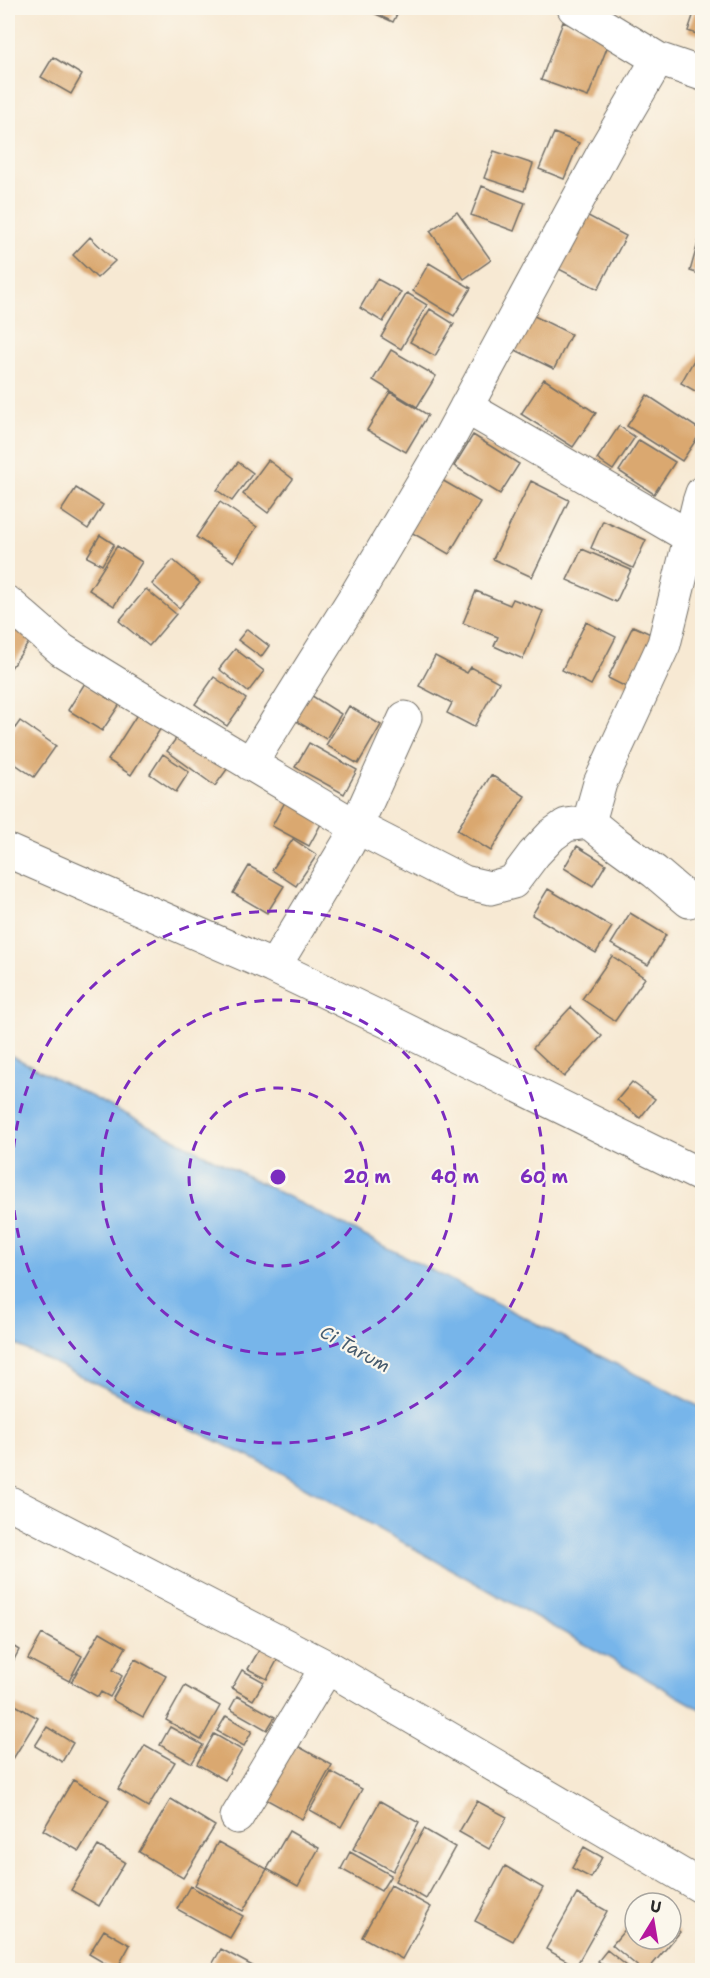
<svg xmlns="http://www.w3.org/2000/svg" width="710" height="1978" viewBox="0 0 710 1978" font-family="'Shantell Sans',sans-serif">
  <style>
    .water { fill: #77b5ea; stroke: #51708a; stroke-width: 1.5 }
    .building { fill: #daa870 }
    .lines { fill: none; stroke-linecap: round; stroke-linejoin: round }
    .minor-casing { stroke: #726e66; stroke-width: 35 }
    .minor { stroke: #fff; stroke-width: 33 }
    .ring { fill: none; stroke: #7b2cbf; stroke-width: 3; stroke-dasharray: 10 8 }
    .labels { text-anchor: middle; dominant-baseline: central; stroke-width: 4.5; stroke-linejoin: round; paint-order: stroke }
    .water-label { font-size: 18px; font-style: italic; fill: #465b6e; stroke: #fbf7ec }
    .centre { fill: #7b2cbf; stroke: #fbf7ec; stroke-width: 3 }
    .ring-label { font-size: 18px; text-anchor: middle; font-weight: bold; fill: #7b2cbf; stroke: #fbf7ec; stroke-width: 4.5; stroke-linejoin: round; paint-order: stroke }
  </style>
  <rect width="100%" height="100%" fill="#fbf7ec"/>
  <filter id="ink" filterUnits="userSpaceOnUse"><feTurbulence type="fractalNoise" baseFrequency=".0167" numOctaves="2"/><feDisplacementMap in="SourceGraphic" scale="12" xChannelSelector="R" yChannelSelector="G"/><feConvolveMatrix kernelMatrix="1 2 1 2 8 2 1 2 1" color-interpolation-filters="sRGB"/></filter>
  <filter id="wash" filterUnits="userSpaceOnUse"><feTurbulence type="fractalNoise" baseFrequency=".008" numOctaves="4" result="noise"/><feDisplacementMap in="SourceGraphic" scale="24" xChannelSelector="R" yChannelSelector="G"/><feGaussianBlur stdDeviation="1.35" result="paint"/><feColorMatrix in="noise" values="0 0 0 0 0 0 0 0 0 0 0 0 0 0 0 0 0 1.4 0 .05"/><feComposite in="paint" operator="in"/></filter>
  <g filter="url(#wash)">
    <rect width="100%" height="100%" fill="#f7e9d3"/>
    <path class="water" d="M8 1054 702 1408V1710L256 1460 8 1341Z"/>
    <g id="blocks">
      <path class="building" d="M363 8H400L393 22Z
        M695 10 702 13V36L688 31Z
        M563 22 610 40 588 97 541 80Z
        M53 57 82 75 71 94 41 77Z
        M554 133 579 143 564 179 539 169Z
        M494 151 533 164 524 191 484 178Z
        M482 186 525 203 514 231 471 215Z
        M577 210 626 236 598 289 549 264Z
        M457 212 491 260 464 279 430 231Z
        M700 236H702V275L690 271Z
        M90 237 115 261 97 278 73 255Z
        M429 263 471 288 454 316 413 291Z
        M377 279 401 292 383 322 360 308Z
        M407 293 427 305 401 349 381 337Z
        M430 309 454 324 435 356 410 342Z
        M520 309 571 334 554 369 503 344Z
        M391 350 436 376 417 407 373 380Z
        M698 353 702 355V395L681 383Z
        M544 379 596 413 573 447 521 414Z
        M390 392 428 415 406 452 367 430Z
        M647 395 702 431 682 461 627 426Z
        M619 426 635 437 613 470 597 459Z
        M473 435 519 464 500 494 454 466Z
        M639 440 675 462 654 494 619 471Z
        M268 460 293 479 268 513 243 494Z
        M238 462 253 473 232 501 217 490Z
        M440 479 480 502 449 554 409 531Z
        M531 481 569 500 532 577 493 559Z
        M76 488 103 505 88 529 61 511Z
        M220 502 257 527 234 562 196 537Z
        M603 521 646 540 633 568 591 548Z
        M100 535 114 544 102 565 87 557Z
        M117 546 142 562 114 606 89 590Z
        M582 549 631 570 616 602 567 580Z
        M173 560 200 583 179 608 152 584Z
        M146 589 176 614 149 646 119 621Z
        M476 591 510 605 513 599 543 611 523 659 494 646 498 637 463 623Z
        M8 614 35 634 8 672Z
        M586 622 616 637 591 685 562 670Z
        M633 626 662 639 636 692 608 678Z
        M247 629 269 646 261 657 238 640Z
        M235 649 264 671 248 692 219 669Z
        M435 656 467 673 471 667 499 682 474 727 447 713 452 703 419 686Z
        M214 677 246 699 227 726 195 704Z
        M85 683 120 704 102 731 68 710Z
        M309 694 341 714 326 739 293 719Z
        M349 706 381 725 358 764 326 745Z
        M138 713 161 728 131 775 108 760Z
        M20 721 56 746 34 777 8 759V738Z
        M185 726 233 761 215 786 167 751Z
        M309 743 357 770 344 794 295 767Z
        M163 754 189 772 176 792 150 774Z
        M491 775 525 796 491 851 457 830Z
        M291 791 328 811 309 846 272 826Z
        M293 839 317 855 296 886 272 870Z
        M577 846 606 864 593 886 564 868Z
        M249 866 284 886 267 913 233 893Z
        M548 889 612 927 596 953 532 915Z
        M630 913 666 935 648 965 611 944Z
        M612 956 645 978 615 1021 582 999Z
        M571 1007 602 1036 564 1077 533 1048Z
        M632 1082 655 1099 640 1118 617 1100Z
        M100 1632 126 1647 113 1670 122 1676 110 1697 101 1692 98 1697 71 1682Z
        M42 1634 82 1656 69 1681 28 1659Z
        M8 1643 19 1650 8 1671Z
        M262 1645 280 1655 267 1679 248 1669Z
        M135 1659 166 1676 143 1717 112 1700Z
        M242 1670 264 1682 253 1700 232 1688Z
        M185 1686 220 1706 201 1740 166 1720Z
        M237 1696 275 1717 267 1730 230 1709Z
        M10 1702 38 1718 13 1759 8 1755V1705Z
        M226 1716 252 1731 244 1746 217 1731Z
        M47 1727 73 1743 62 1762 35 1746Z
        M170 1727 203 1745 192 1763 160 1745Z
        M214 1734 242 1750 225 1780 197 1764Z
        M292 1743 332 1765 302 1819 262 1797Z
        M145 1745 175 1762 148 1807 118 1789Z
        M331 1772 362 1789 341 1827 310 1810Z
        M73 1780 109 1800 79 1851 43 1830Z
        M171 1799 215 1826 183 1878 139 1852Z
        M380 1801 419 1823 393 1871 353 1849Z
        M477 1801 507 1817 489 1849 459 1832Z
        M424 1829 455 1847 426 1899 395 1881Z
        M289 1831 319 1848 298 1886 267 1869Z
        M218 1842 267 1869 243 1911 195 1885Z
        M98 1846 125 1862 99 1906 71 1890Z
        M584 1847 602 1857 591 1878 572 1868Z
        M350 1852 391 1875 381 1891 341 1869Z
        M505 1866 543 1888 513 1941 475 1921Z
        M391 1885 431 1907 402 1959 362 1937Z
        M190 1886 243 1916 230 1938 177 1909Z
        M577 1894 607 1911 576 1966 546 1949Z
        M635 1918V1939H671V1924L680 1932 648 1970H642L612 1945Z
        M104 1930 130 1945 116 1970 89 1954Z
        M221 1949 260 1970H209Z
        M607 1950 632 1970H610L598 1961Z"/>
    </g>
  </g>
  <g filter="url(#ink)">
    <use href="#blocks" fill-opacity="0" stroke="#726e66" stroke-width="1.5"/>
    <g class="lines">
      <g class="minor-casing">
        <path id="minor" d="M574 8 658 59 702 74
          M466 407 690 537
          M8 603 62 650 135 695 357 827 464 882 490 888 513 882 534 854 552 835 566 825 589 822
          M250 764 358 592 450 437 607 146 658 59
          M8 851 274 967 397 1026 702 1176
          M689 901 655 872 611 840 589 822 600 783 664 644 699 502 702 493
          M274 967 348 844 405 718
          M8 1502 327 1667 702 1887
          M237 1817 327 1667"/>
      </g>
      <use href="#minor" class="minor"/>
    </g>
  </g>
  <g class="ring">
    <circle cx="278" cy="1177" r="89"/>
    <circle cx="278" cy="1177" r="177"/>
    <circle cx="278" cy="1177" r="266"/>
  </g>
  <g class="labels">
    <g class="water-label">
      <text transform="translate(355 1349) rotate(29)">Ci Tarum</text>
    </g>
  </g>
  <circle cx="278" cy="1177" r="9" class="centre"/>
  <g class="ring-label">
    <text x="367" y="1183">20 m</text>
    <text x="455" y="1183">40 m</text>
    <text x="544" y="1183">60 m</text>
  </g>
  <rect width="710" height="1978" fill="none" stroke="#fbf7ec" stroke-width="30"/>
  <g transform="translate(653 1921) rotate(11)"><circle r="28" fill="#fbf7ec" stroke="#a8a59f" stroke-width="1.5"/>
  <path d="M0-4.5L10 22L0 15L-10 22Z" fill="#b5179e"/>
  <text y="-9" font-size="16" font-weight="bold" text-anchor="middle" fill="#2b2b2b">U</text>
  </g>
</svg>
